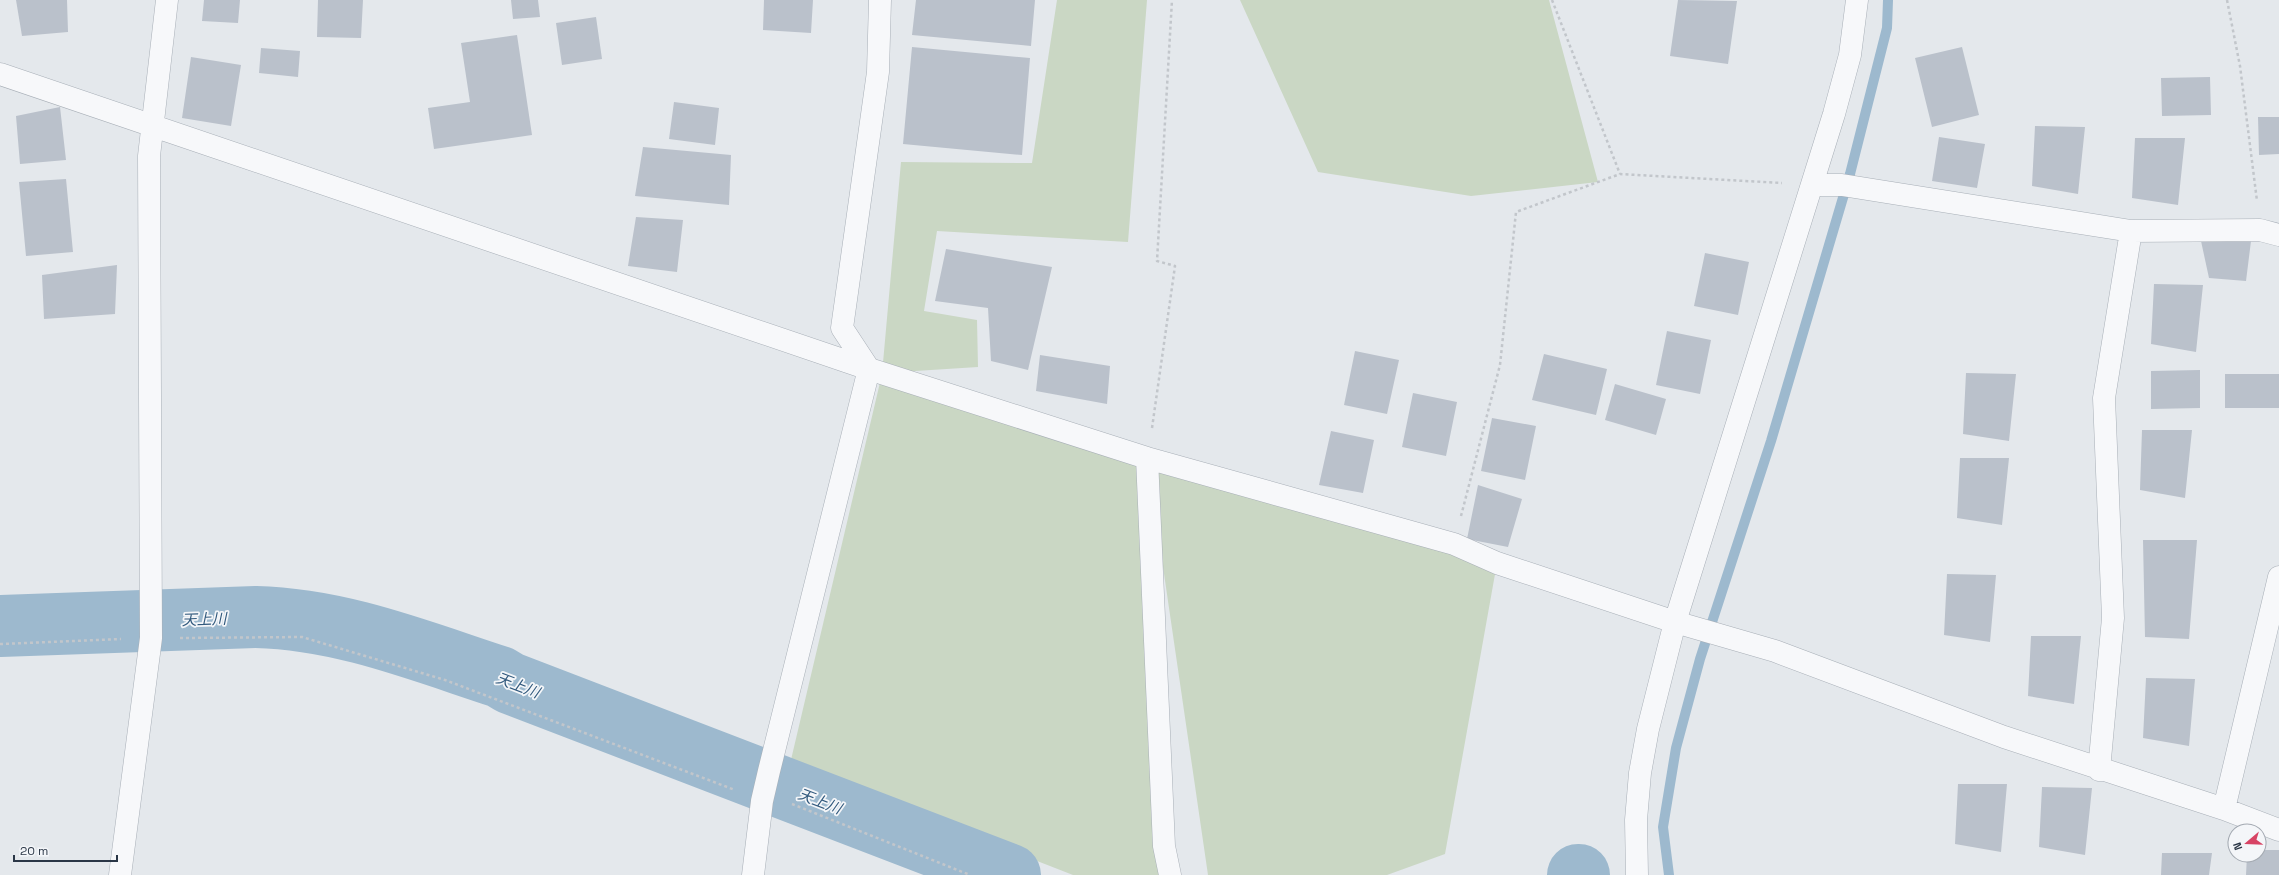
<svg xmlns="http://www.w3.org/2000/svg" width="2279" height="875" viewBox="0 0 2279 875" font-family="'Space Grotesk','Noto Sans JP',sans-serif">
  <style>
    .green { fill: #cad7c4 }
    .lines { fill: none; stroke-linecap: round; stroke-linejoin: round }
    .stream { stroke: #9db9ce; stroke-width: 10 }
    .river { stroke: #9db9ce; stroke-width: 62 }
    .building { fill: #bac1cb }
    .minor-casing { stroke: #a8afb7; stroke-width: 23 }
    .path { stroke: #c2c6cb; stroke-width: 2.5; stroke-dasharray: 3 3; stroke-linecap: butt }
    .minor { stroke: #f7f8fa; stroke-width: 22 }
    .labels { text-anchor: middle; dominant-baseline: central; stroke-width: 3.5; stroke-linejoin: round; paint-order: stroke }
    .water-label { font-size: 15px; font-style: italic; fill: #31597d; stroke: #f4f6f9 }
  </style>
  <rect width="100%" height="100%" fill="#e4e8ec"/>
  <path class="green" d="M1057 0H1147L1128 242 937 231 924 311 977 320 978 367 884 373 1497 563 1445 854 1387 875H1208L1148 464 1163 875H1073L790 764 882 374 901 162 1032 163Z
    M1240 0H1549L1598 182 1471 196 1318 172Z"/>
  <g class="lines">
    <path class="stream" d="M1669 875 1663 827 1676 748 1700 659 1771 441 1850 174 1887 28 1888 0"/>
    <path class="river" d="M0 626 256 617C341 619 420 651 500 677L510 683 1010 875
      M1578 875H1579"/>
  </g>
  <path class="building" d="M16 0H67L68 32 22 36Z
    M204 0H240L238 23 202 21Z
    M318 0H363L361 38 317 37Z
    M511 0H538L540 17 513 19Z
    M764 0H813L811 33 763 30Z
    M916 0H1035L1031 46 912 35Z
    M1678 0 1737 1 1728 64 1670 56Z
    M596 17 602 59 562 65 556 23Z
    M517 35 532 135 434 149 428 108 470 102 461 43Z
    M912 47 1030 58 1022 155 903 144Z
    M1962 47 1979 115 1932 127 1915 58Z
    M261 48 300 51 298 77 259 73Z
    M191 57 241 65 231 126 182 118Z
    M2210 77 2211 115 2162 116 2161 78Z
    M674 102 719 108 715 145 669 139Z
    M60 107 66 160 20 164 16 116Z
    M2258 117H2279V154L2259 155Z
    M2035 126 2085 127 2078 194 2032 186Z
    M1939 137 1985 144 1977 188 1932 181Z
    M2135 138H2185L2178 205 2132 198Z
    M643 147 731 155 729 205 635 196Z
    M66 179 73 252 26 256 19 182Z
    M636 217 683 220 677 272 628 266Z
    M2201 241H2251L2246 281 2209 278Z
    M946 249 1052 267 1028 370 991 361 988 308 935 301Z
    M1705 253 1749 262 1738 315 1694 306Z
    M117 265 115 314 44 319 42 275Z
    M2154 284 2203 285 2196 352 2151 344Z
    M1667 331 1711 340 1700 394 1656 385Z
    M1355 351 1399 360 1387 414 1344 405Z
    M1544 354 1607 369 1596 415 1532 400Z
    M1040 355 1110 366 1107 404 1036 391Z
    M2200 370V408L2151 409V371Z
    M1966 373 2016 374 2009 441 1963 434Z
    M2225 374H2279V408H2225Z
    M1615 384 1666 399 1656 435 1605 420Z
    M1413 393 1457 402 1446 456 1402 447Z
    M1492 418 1536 426 1525 480 1481 471Z
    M2142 430H2192L2185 498 2140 490Z
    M1331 431 1374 440 1363 493 1319 485Z
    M1960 458H2009L2002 525 1957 518Z
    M1478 485 1522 499 1508 547 1467 539Z
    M2143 540H2197L2189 639 2145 637Z
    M1947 574 1996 575 1990 642 1944 635Z
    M2031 636H2081L2074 704 2028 696Z
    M2146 678 2195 679 2189 746 2143 738Z
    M1958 784H2007L2001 852 1955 844Z
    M2042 787 2092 788 2085 855 2039 847Z
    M2259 850H2279V875H2246L2247 855H2259Z
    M2162 853H2212L2209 875H2161Z"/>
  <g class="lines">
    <g class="minor-casing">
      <path id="minor" d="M0 74 869 369 1147 458 1454 544 1497 563 1675 622 1775 651 2004 737 2224 809 2279 830
        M1812 185H1842L2131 231 2260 230 2279 235
        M1147 458 1164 846 1170 875
        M2099 770 2113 618 2104 398 2131 231
        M2224 809 2279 577
        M120 875 151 638 149 156 167 0
        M753 875 762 801 769 771 869 369 842 328 878 72 880 0
        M1637 875 1636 820 1640 773 1648 729 1675 622 1834 114 1850 55 1857 0"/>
    </g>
    <path class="path" d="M1552 0 1620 174
      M2227 0 2240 66 2257 201
      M1152 428 1175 266 1157 261 1172 0
      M1461 516 1500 365 1516 212 1620 174 1782 183
      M180 638 302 637 445 680 735 790
      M0 644 121 639
      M792 804 970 875"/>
    <use href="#minor" class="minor"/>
  </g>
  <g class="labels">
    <g class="water-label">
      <text transform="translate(204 619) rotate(-2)">天上川</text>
      <text transform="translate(518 685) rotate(21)">天上川</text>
      <text transform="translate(820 801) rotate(21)">天上川</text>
    </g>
  </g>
  <g transform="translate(2247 843) rotate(251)"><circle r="19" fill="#f4f6f9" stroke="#a3a9b1"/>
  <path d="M0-3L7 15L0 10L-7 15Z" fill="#d74364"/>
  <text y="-6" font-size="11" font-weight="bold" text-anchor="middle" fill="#2a3646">N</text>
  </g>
  <path d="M14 855v6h103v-6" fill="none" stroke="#2a3646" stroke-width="2"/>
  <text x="20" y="855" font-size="12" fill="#2a3646" stroke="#f4f6f9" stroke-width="3" paint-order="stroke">20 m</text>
</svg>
